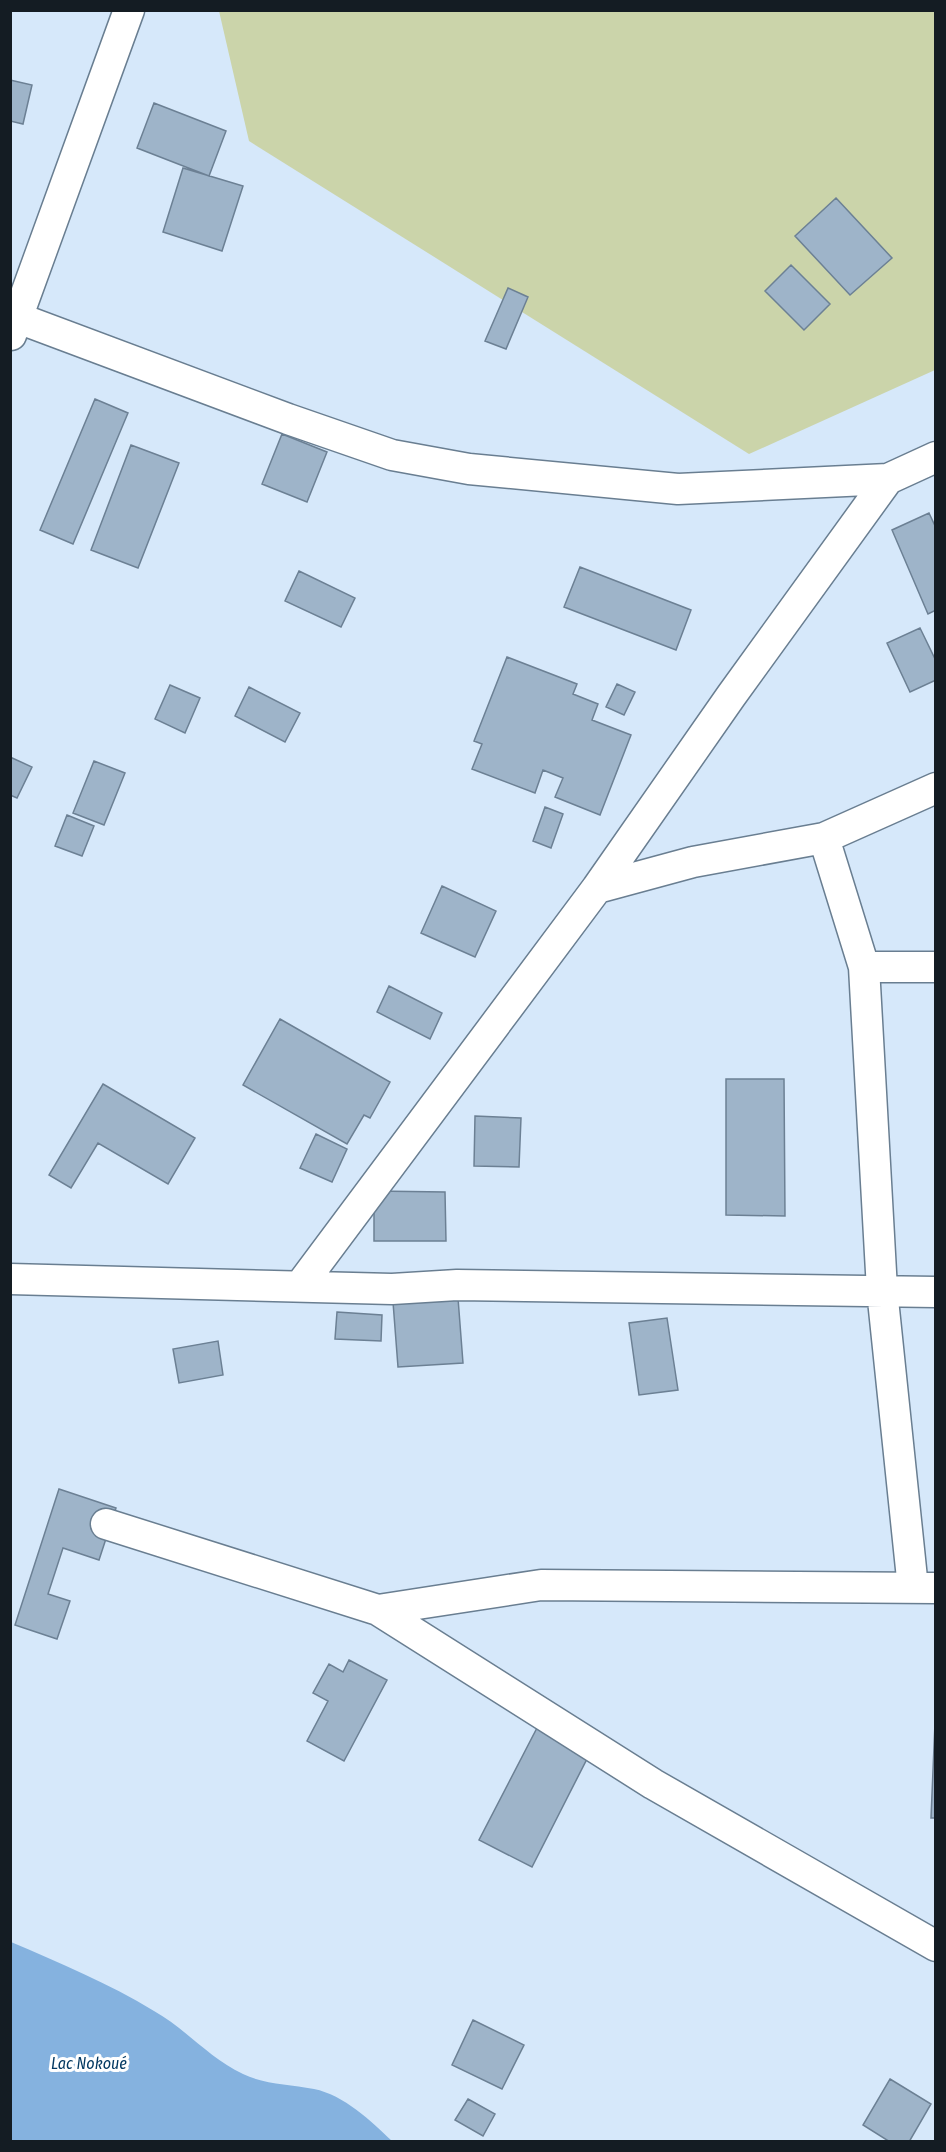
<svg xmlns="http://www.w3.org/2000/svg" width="946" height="2152" viewBox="0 0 946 2152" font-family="'Fira Sans Condensed',sans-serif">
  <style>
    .green { fill: #cbd4aa }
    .water { fill: #85b2df }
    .building { fill: #9eb4c9; stroke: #6c8094; stroke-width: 1.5 }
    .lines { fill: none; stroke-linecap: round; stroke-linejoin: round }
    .street-casing { stroke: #697e91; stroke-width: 33 }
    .street { stroke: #fff; stroke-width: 30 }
    .labels { text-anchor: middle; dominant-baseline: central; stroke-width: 6; stroke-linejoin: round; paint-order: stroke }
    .water-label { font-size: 16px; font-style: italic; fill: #033962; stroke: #fff }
  </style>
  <rect width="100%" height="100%" fill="#d6e8fa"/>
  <path class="green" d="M219 11H935V370L749 454 249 141Z"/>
  <path class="water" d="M11 1942C60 1963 108 1983 154 2011 186 2029 209 2058 243 2074 266 2085 289 2084 314 2089 344 2095 371 2121 392 2141H11Z"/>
  <path class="building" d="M10 80 32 85 23 124 10 121Z
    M154 103 226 131 209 176 137 148Z
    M183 168 243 186 222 251 163 232Z
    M836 198 892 258 850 295 795 236Z
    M791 265 830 304 804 330 765 291Z
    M508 288 528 297 506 349 485 341Z
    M95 399 128 413 73 544 40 530Z
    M282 434 327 452 307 502 262 484Z
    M131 445 179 463 138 568 91 550Z
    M929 513 936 528V610L928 614 892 530Z
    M580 567 691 610 676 650 564 607Z
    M299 571 355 598 341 627 285 601Z
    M920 628 936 661V680L910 692 887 643Z
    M507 657 577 684 573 694 598 704 592 720 631 735 600 815 555 797 563 778 543 770 535 793 472 769 482 744 474 741Z
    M617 684 635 692 624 715 606 707Z
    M170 685 200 698 185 733 155 719Z
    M249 687 300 713 285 742 235 716Z
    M10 757 32 767 17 798 10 795Z
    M94 761 125 773 104 825 73 813Z
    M545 807 563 814 551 848 533 841Z
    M67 815 94 826 82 856 55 846Z
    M442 886 496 911 475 957 421 933Z
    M389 986 442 1013 430 1039 377 1012Z
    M280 1019 390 1082 370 1118 364 1115 347 1144 243 1085Z
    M726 1079H784L785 1216 726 1215Z
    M103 1084 195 1138 168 1184 98 1143 71 1188 49 1175Z
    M475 1116 521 1118 519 1167 474 1166Z
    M316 1134 347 1149 332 1182 300 1168Z
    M374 1191 445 1192 446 1241H374Z
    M457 1285 463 1363 398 1367 392 1289Z
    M337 1312 382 1315 381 1341 335 1339Z
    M667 1318 678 1390 639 1395 629 1323Z
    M218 1341 223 1375 179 1383 173 1349Z
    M59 1489 116 1508 99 1560 63 1548 48 1594 70 1601 57 1639 15 1625Z
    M349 1660 387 1680 344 1761 307 1741 328 1701 313 1693 329 1664 343 1672Z
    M935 1723H936V1818H931Z
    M538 1726 590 1753 532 1867 479 1840Z
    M473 2020 524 2045 502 2089 452 2065Z
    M890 2079 931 2104 909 2142H890L863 2125Z
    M468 2099 495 2114 483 2136 455 2120Z"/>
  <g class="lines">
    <g class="street-casing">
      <path id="street" d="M10 315 288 419 392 455 469 469 678 489 888 479 936 457
        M11 335 129 10
        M824 838 864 967 882 1290 913 1588
        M597 888 693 862 824 838 936 788
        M864 967H936
        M10 1279 392 1289 457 1285 936 1292
        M300 1286 597 888 731 696 888 479
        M106 1524 378 1610 653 1784 936 1946
        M378 1610 541 1585 936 1588"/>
    </g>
    <use href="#street" class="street"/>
  </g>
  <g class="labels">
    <g class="water-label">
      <text x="89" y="2063">Lac Nokoué</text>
    </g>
  </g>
  <rect width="946" height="2152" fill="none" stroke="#141c23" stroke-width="24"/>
</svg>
